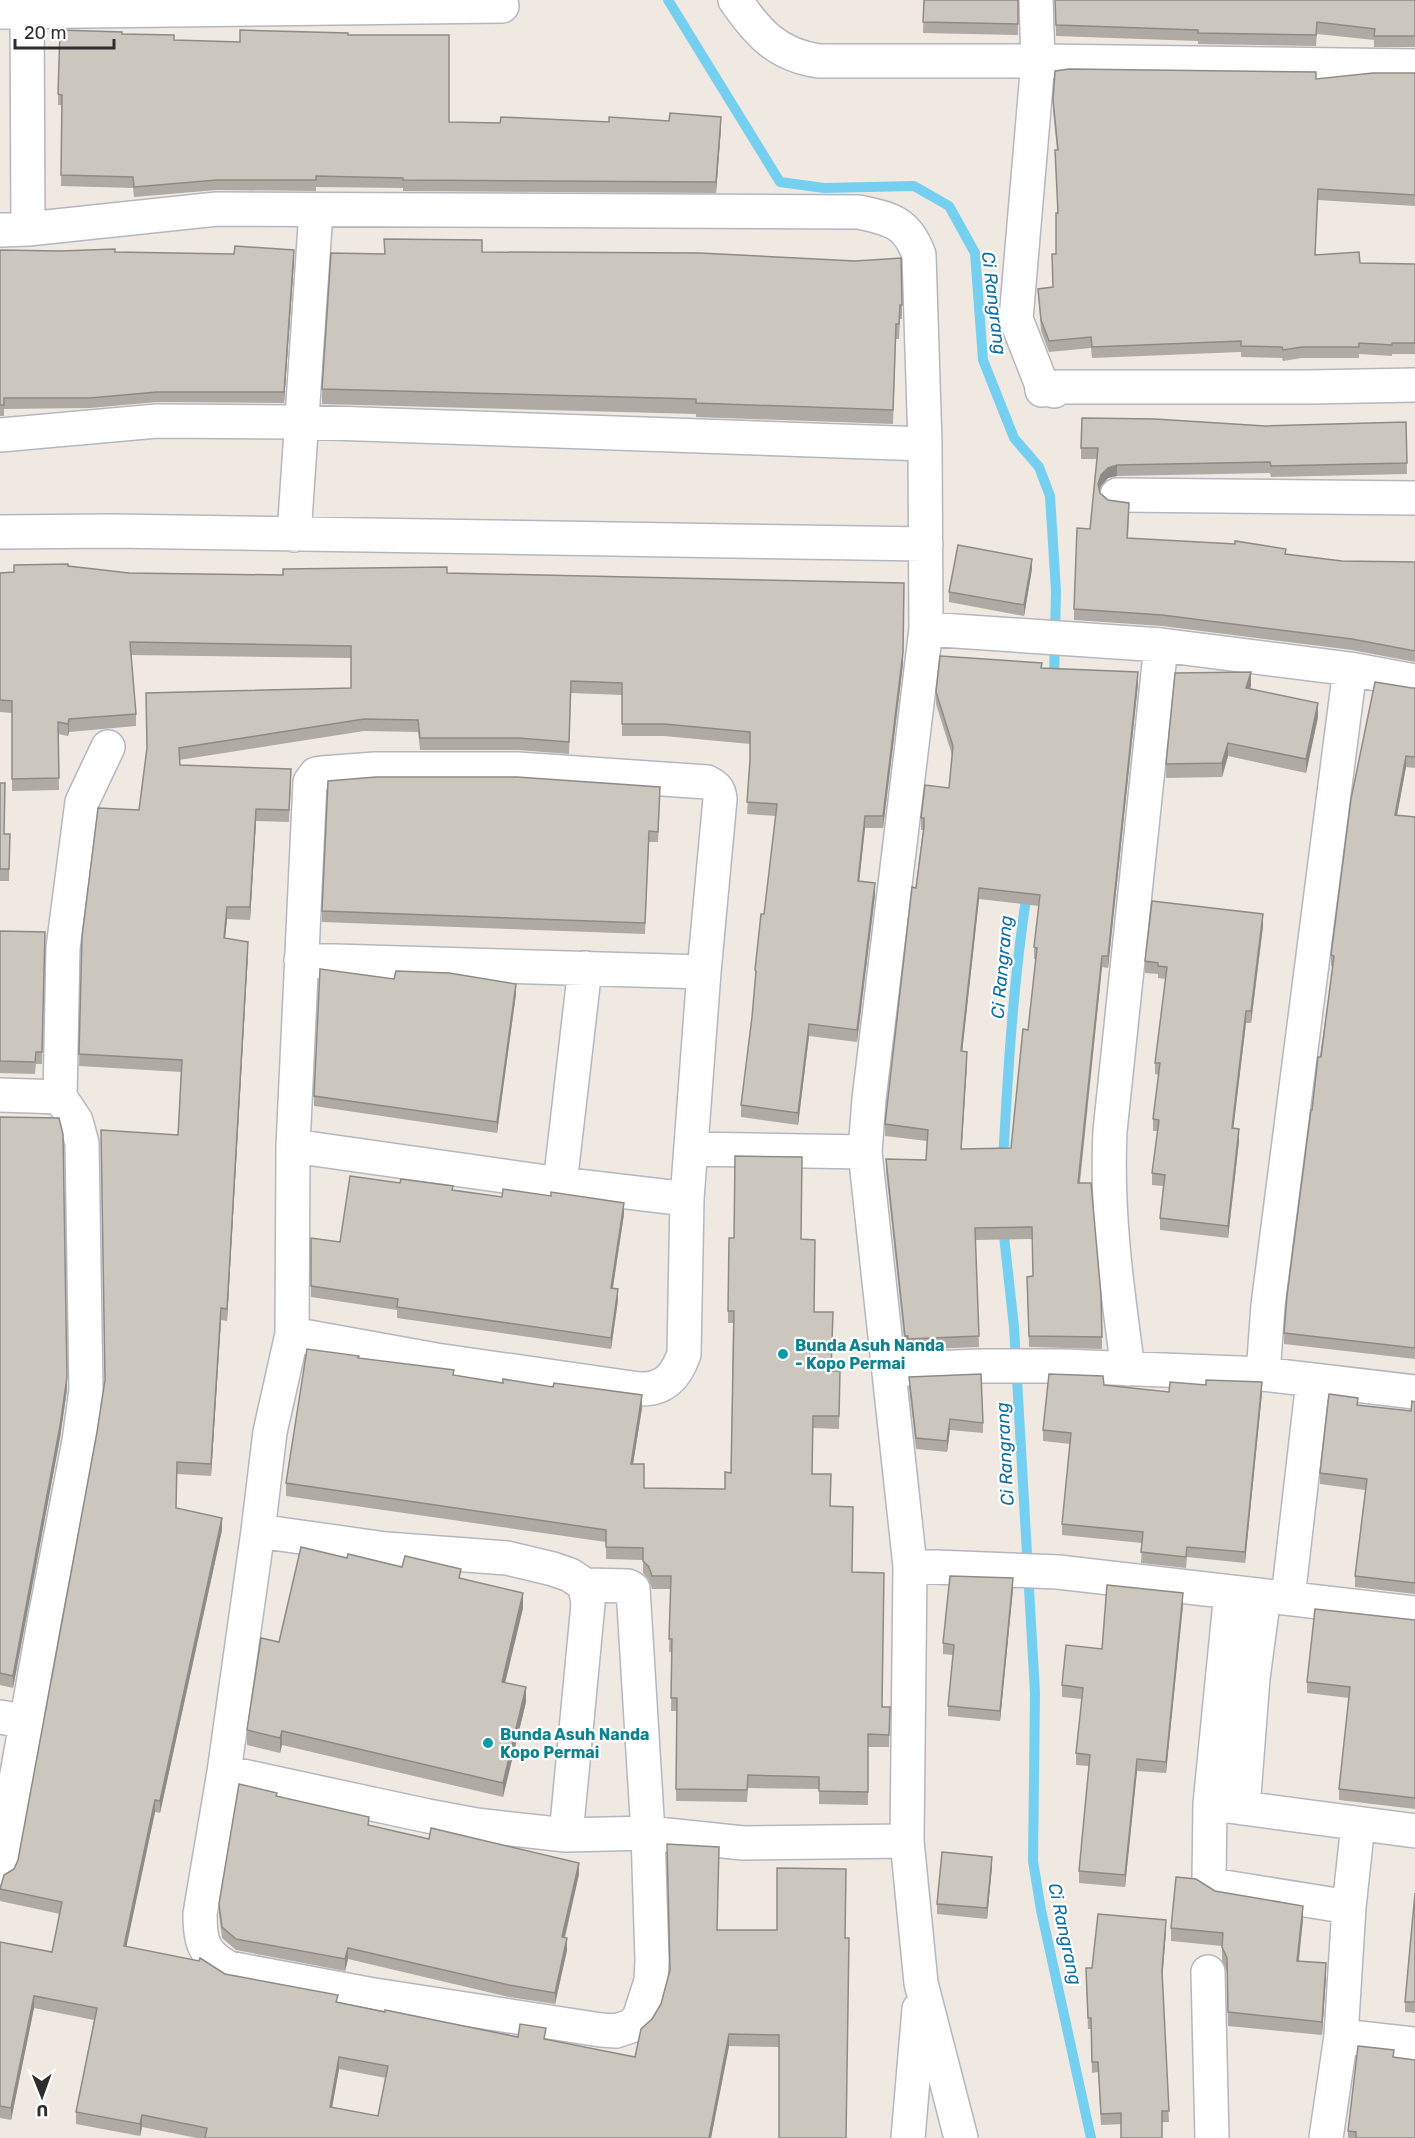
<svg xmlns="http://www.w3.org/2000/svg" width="1415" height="2138" viewBox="0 0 1415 2138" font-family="Rubik,sans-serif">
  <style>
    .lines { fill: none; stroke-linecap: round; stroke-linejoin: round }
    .stream { stroke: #75cff0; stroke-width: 10 }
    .minor-casing { stroke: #b4b7c1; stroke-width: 36 }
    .minor { stroke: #fff; stroke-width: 33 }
    .wall { fill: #afaba4; fill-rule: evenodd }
    .shaded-wall { fill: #8e8b86 }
    .building { fill: #cbc7bf; stroke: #8e8b86; stroke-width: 1.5; fill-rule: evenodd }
    .culture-dot { fill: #0f9aa8; stroke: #fff; stroke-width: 2 }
    .labels { text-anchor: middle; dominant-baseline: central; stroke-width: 4.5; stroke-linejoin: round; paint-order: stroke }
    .culture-label { font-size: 16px; font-weight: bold; fill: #0d838f; stroke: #fff; text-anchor: start }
    .water-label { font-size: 18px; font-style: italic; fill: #0d6fa3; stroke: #fff }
  </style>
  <rect width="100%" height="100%" fill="#efe9e1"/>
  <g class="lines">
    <path class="stream" d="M668 0 780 182 824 188 914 186 949 206 975 253 983 360 1014 438 1039 467 1050 496 1056 591 1054 681
      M1003 1161C1008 1071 1013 982 1027 893
      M1003 1227 1014 1327 1035 1693 1033 1861 1041 1910 1091 2138"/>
    <g class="minor-casing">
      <path id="minor" d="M27 0 28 229
        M735 0C758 33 777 55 819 61H1038L1415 66
        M1036 0 1038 61 1016 319 1041 383 1042 390 1048 388 1054 391 1057 387H1310L1415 385
        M0 12 502 6
        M0 230 28 229 217 209 859 212C891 219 907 222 919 255L925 444 926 629 869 1099 865 1152 910 1566 907 1841 921 1983 961 2138
        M0 435 157 421 303 422 925 444
        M1117 495 1415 498
        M0 532 112 531 926 544
        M294 535 316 211
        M926 629 1161 645 1350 669 1415 681
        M301 960 704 972
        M0 1095 60 1097
        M293 1146 560 1184 687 1199
        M691 1149 865 1152
        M560 1184 585 968
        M1128 1369C1117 1289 1106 1211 1110 1131L1161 645
        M889 1370 979 1366H1063L1263 1374 1415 1392
        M1263 1374 1268 1305 1350 669
        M258 1531 386 1549 507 1558 553 1569 570 1575 585 1585 628 1586 633 1589 648 1833 652 1960 651 1981 639 2018 631 2026 616 2031 601 2030 368 1994 229 1968C203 1954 200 1942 200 1914L224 1772 258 1531 270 1432 292 1334 293 1146 310 782 316 774 322 773 375 769H518L707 782C715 786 719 789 720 799L704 972 687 1199 684 1354C676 1377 664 1390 639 1389L436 1360 292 1334
        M910 1566 1058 1572 1415 1613
        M1231 1592 1210 1804 1209 1879 1218 1886 1349 1907
        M1288 1598 1313 1381
        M0 1717 27 1722
        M224 1772 428 1816 476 1825 566 1835 648 1833 743 1843 907 1841
        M1221 1805 1415 1831
        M1243 1808 1253 1678 1264 1596
        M566 1835 588 1604 585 1585
        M0 1869 45 1617 79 1441 86 1390 82 1143 76 1121 60 1097 63 948 82 802 108 747
        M1208 1972 1212 2138
        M1341 2036 1415 2044
        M908 2138 919 2009
        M1326 2138 1341 2036 1349 1907 1358 1824"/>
    </g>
    <use href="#minor" class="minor"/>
  </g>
  <path class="wall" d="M924 0H1018V35L923 33Z
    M1055 0H1415V47H1374V40L1317 34 1316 46 1198 44V41L1056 36Z
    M122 34 174 40 240 42 348 35 449 122 721 128 716 193 403 191V188L316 187V191L217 190 134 197 133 188 61 186 62 105H58V94Z
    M1415 73V206L1318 200 1315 255 1360 263 1415 264V354H1392V356L1359 354V358H1302L1283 361 1282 358 1241 357V352L1092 358 1091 348 1049 352 1041 331 1038 289 1053 288 1052 254H1056L1058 213 1055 150H1057L1053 111V100L1316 79Z
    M384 239 902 305V319H900L899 339H896L893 424 696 417V414L322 404V389L384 254Z
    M0 250 115 252 294 261 284 403 157 402 90 408 4 409V416H0Z
    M1406 422 1407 474 1271 477 1270 473 1117 476 1108 478 1101 486 1100 490V493L1108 500 1129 514 1128 538 1286 554 1342 561 1415 562V662L1352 650 1162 626 1074 620V609L1090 529 1097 459H1081V448L1265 426Z
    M68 566 129 573 283 575 447 573 903 664 883 828H865L859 881 875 895 857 1042 809 1036 798 1125 741 1117V1105L752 1017 755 983V970L764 914 776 816 747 814 750 763V744L664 736H622V695L571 693 569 754 518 750H420L418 732 364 731 179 760 180 765 291 781 289 822 256 821 250 920 227 919 225 938 248 954 227 1321 221 1320 211 1476 177 1474 176 1509 222 1530 160 1813 155 1812 126 1947 225 1974 338 2002 518 2037 546 2040 635 2057 652 2019 717 1930H777L779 2047 729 2046 711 2138H197L142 2127 140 2136 76 2124V2112L94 2020 34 2008 11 2120 0 2118V1942L52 1952 60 1914 0 1901V1889L14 1869 18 1860 178 1135 181 1072 79 1066 82 937 139 810 147 751 351 688V658L131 655 136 714V726L69 732 68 736 58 734 59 790 12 791V713L0 712V573L14 572ZM339 2069 386 2078 378 2116 332 2107Z
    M1032 569 1024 616 949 602V592Z
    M1042 668 1138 684 1108 968 1102 967 1080 1183 1102 1337V1349L1029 1347 1027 1288 1033 1276 1032 1239 975 1240 979 1347 908 1350V1348H905L886 1171V1159L926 1160 927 1141 885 1136V1124L923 830H921V818L949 788 952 755 936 704V692ZM979 899 1039 906 1034 947V959H1036L1028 1030 1011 1148 961 1149 967 1063 962 1051Z
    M1251 686 1250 688 1318 717 1306 773 1228 756 1222 777 1166 778V764Z
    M1412 688H1415V768L1406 767 1397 815 1415 817V1359L1284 1344V1333L1312 1110 1333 966H1331V955Z
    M0 783 4 834H10L9 881H0Z
    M660 798 658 842H649L645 934 322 922V911Z
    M1263 926 1251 1023H1246L1233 1129 1239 1141 1228 1238 1160 1230V1218L1163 1186 1152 1185V1173L1158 1131H1153V1119L1159 1075 1155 1074V1063L1166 979 1158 978V974L1145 973V961Z
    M0 931 45 932 42 1064H36L35 1074 0 1073Z
    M394 979 516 994 497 1133 314 1106V1096Z
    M0 1117 67 1389 60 1438 13 1688 0 1685Z
    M400 1183 453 1190 624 1214 613 1288 618 1300 611 1349 397 1318V1310L311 1297V1238L340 1242Z
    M801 1239 815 1312 832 1371H840L839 1429 813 1428 812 1474 831 1506 852 1572 883 1707H890L889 1747H868V1805L819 1804V1789L748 1788 747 1802 676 1801 677 1711H671L672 1652H669L671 1589H652L649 1580 643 1573V1560L606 1559V1542L286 1496V1483L359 1358 642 1408 633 1464 644 1488 725 1489 731 1473 733 1323H728V1311Z
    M909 1377 983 1423V1433L950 1430 947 1452 916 1449 909 1388Z
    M1104 1385 1169 1392 1262 1393 1245 1563 1187 1557 1186 1568 1141 1563 1142 1543 1062 1535V1524L1070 1444 1043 1441V1430Z
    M1415 1402V1594L1355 1587V1576L1365 1490 1320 1484V1473L1358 1405 1411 1411Z
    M347 1558 402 1567 461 1579 523 1608 505 1682 526 1702 503 1797 282 1745 280 1753 247 1745V1730L279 1642Z
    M1013 1589 1000 1721 948 1716V1706L953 1655 943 1654V1643Z
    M1183 1605 1166 1773 1137 1771 1125 1887 1079 1883V1871L1089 1766 1076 1765V1753L1082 1699 1062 1697V1685L1102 1649Z
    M1415 1620V1809L1339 1800V1789L1349 1698 1307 1693V1682Z
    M277 1796 369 1825 579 1874 565 1938 567 1950 555 2004 509 1997 348 1959 345 1971 236 1950 222 1938 219 1915V1904Z
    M992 1867 987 1919 937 1914V1904Z
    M1215 1891 1303 1919 1299 1961 1326 1977 1322 2035 1228 2026 1227 1972 1222 1960V1946L1171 1941V1928Z
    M1415 1893V2013L1405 2012V2002Z
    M1166 1931 1162 1978 1169 2122 1101 2125 1098 2072 1092 2073 1091 2029H1088L1086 1978 1092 1968Z
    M1394 2058 1415 2138H1348V2131Z"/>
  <path class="shaded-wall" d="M721 117V128L716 193V182Z
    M294 250V261L284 403V392Z
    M1117 465V476L1108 478 1101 486 1098 495V484L1101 475 1108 468Z
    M1032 559V569L1024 616V605Z
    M904 583 903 664 883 828V816Z
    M1138 672V684L1108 968V956Z
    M1251 672V686L1246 701V688Z
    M1318 703V717L1306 773V759Z
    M69 719V732L68 736V724Z
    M1228 743V756L1222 777V763Z
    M1406 756V767L1395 826V815Z
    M256 809V821L250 920V907Z
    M865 816V828L858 893V881Z
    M875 883V895L857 1042V1030Z
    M979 888V899L961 1063V1051Z
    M227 907V919L224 950V938Z
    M1263 914V926L1251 1023V1011Z
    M248 942V954L227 1321V1309Z
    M1102 956V967L1078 1195V1183Z
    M516 984V994L497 1133V1122Z
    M1246 1011V1023L1232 1140V1128Z
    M809 1024V1036L798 1125V1113Z
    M967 1052V1063L961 1161V1149Z
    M1239 1129V1141L1228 1238V1226Z
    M624 1203V1214L611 1299V1288Z
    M618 1289V1300L611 1349V1338Z
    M221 1308V1320L211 1476V1464Z
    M67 1377V1389L60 1438 13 1688V1676Z
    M1262 1382V1393L1245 1563V1552Z
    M642 1395V1408L631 1476V1464Z
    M950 1419V1430L947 1452V1441Z
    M222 1518V1530L160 1813V1801Z
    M1013 1578V1589L1000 1721V1711Z
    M523 1593V1608L502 1696V1682Z
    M1183 1593V1605L1166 1773V1762Z
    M526 1687V1702L503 1797V1783Z
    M282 1731V1745L280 1753V1738Z
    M1137 1759V1771L1125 1887V1875Z
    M155 1800V1812L124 1958V1946Z
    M992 1857V1867L987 1919V1908Z
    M579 1863V1874L562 1948V1937Z
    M1303 1906V1919L1297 1974V1961Z
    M1166 1920V1931L1162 1982V1971Z
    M567 1938V1950L555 2004V1993Z
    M348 1948V1959L345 1971V1959Z
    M1326 1963V1977L1322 2035V2022Z
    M34 1996V2008L11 2120V2108Z
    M729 2034V2046L711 2138H709Z
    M339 2057V2069L330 2119V2107Z
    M142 2115V2127L140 2136V2124Z"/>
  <path class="building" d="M924 0H1018V24L923 22Z
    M1055 0H1415V36H1374L1375 29 1317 22 1316 35 1198 33V30L1056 25Z
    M60 30 122 32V34L174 35V40L240 42V30L348 33V35H449V122L500 123 501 117 609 122V117L669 121 670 113 721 117 716 182 403 180V178L316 176V180H217L134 187 133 177 61 175 62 95 58 94Z
    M1069 69 1316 72V79L1373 73H1415V195L1318 189 1315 255 1359 252 1360 263 1415 264V343H1392V345L1359 343V347H1302L1283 350 1282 347 1241 346V341L1092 347 1091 337 1049 341 1041 320 1038 289 1053 287 1052 254H1056V213H1058L1055 150H1058L1053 100 1055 71Z
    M384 239 482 240V252L700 253 855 261 901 258 902 305H900L899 324H896L893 410 696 403V399L322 389 331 253 385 254Z
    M235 246 294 250 284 392H157L90 398H4V405H0V250L60 251 115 249V252L234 254Z
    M1082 418 1155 419 1265 426 1406 422 1407 463 1271 466 1270 462 1117 465 1108 468 1101 475 1098 484 1100 493 1108 500 1129 503 1127 538 1235 544V541L1286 549 1285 554 1342 561 1415 562V651L1352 639 1162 615 1074 609 1077 528 1090 529 1098 448H1081Z
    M958 545 1032 559 1024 605 949 592Z
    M68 564V566L129 573 283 575V569L447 567V573L904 583 903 652 883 816H865L858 881 875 883 857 1030 809 1024 798 1113 741 1105 752 1017 756 971 755 970 761 914H764L777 804 747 802 750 760V732L664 724H622V683L571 681 569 742 518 738H420L418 720 364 719 179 748 180 765 291 769 289 810 256 809 250 907H227L224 938 248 942 227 1309 221 1308 211 1464 177 1462 176 1508 222 1518 160 1801 155 1800 124 1946 199 1961 200 1958 225 1974 338 1995 336 2002 385 2012V2010L518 2037 520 2024 546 2028 544 2039 635 2057 641 2029 652 2019 661 2004 670 1970 667 1844 719 1847 717 1930H777V1868L846 1869 845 1938H849L846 2138H779V2035L729 2034 709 2138H205L207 2128 142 2115 140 2124 76 2112 97 2008 34 1996 11 2108 0 2106V1942L52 1952 62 1902 0 1889 4 1875 14 1869 18 1860 97 1432 105 1380 101 1130 178 1135 182 1060 79 1054 82 937 98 808 139 810 147 748 146 693 351 688V646L130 642 136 714 69 719 68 724 58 722 59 778 12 779V701L0 700V573L14 572V565ZM339 2057 388 2066 378 2116 330 2107Z
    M940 656 1042 663 1041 668 1138 672 1108 956H1102L1078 1183H1091L1101 1295 1102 1337 1029 1336 1027 1277 1033 1276 1032 1227 975 1228 979 1336 908 1339V1336H905L886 1159 926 1160 928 1130 885 1124 912 887 916 888 924 827V818H921L925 785 949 788 953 746 936 692ZM979 888 1040 895 1034 947 1037 948 1028 1030 1023 1029 1011 1148 961 1149 967 1052 961 1051Z
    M1251 672 1246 688 1318 703 1306 759 1228 743 1222 763 1166 764 1175 673Z
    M1375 682 1412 688H1415V757L1406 756 1395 815 1415 817V1348L1284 1333 1287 1296 1311 1110H1312L1318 1057H1321L1334 956 1331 955 1351 799Z
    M376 777H517L660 787 658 832 649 831 645 923 322 911 328 781Z
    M0 783H5L4 834H10L9 869H0Z
    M1152 901 1263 914 1251 1011H1246L1232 1128 1239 1129 1228 1226 1160 1218 1165 1175 1152 1173 1159 1120 1153 1119 1160 1063H1155L1167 967 1158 966V963L1145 961Z
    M0 931 45 932 42 1052H36L35 1062 0 1061Z
    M320 969 394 979 396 971 449 973 516 984 497 1122 314 1096Z
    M0 1117 59 1118 63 1134 67 1377 60 1426 13 1676 0 1673Z
    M735 1156 802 1157 801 1239 815 1240 814 1312H833L831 1371H840L839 1416H813L812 1474H831L830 1506 853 1507 852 1572 884 1573 882 1707H890L889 1735 868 1734V1792L819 1791V1777L748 1775 747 1790 676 1789 677 1698H671L672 1639H669L671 1576H652L649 1567 643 1561V1548L606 1547V1530L286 1483 307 1349 359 1356 358 1358 454 1370 453 1375 503 1383V1379L553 1387 554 1383 642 1395 631 1464H644V1488L725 1489V1472L731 1473 734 1311H728L729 1238H734Z
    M350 1176 400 1183 401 1179 453 1186 452 1190 502 1197 503 1189 551 1196V1192L624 1203 611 1288 618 1289 611 1338 397 1307 398 1299 311 1286V1238L340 1242Z
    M981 1374 983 1423 950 1419 947 1441 916 1438 909 1377Z
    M1049 1374 1103 1376 1104 1385 1169 1392 1170 1382 1206 1385V1380L1262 1382 1245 1552 1187 1547 1186 1557 1141 1552 1143 1532 1062 1524 1071 1433 1043 1430Z
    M1329 1394 1358 1398 1357 1405 1411 1411 1412 1401 1415 1402V1583L1355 1576 1367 1479 1320 1473Z
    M301 1547 347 1558 348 1554 402 1567 405 1556 461 1569 459 1578 523 1593 502 1682 526 1687 503 1783 282 1731 280 1738 247 1730 261 1638 279 1642Z
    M950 1576 1013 1578 1000 1711 948 1706 954 1645 943 1643Z
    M1107 1585 1183 1593 1166 1762 1137 1759 1125 1875 1079 1871 1090 1755 1076 1753 1083 1688 1062 1685 1066 1645 1102 1649Z
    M1315 1609 1415 1620V1798L1339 1789 1350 1687 1307 1682Z
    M239 1784 277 1793 276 1796 369 1817 368 1825 429 1839 431 1828 579 1863 562 1937 567 1938 555 1993 509 1985 348 1948 345 1959 236 1939 222 1927 219 1904Z
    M942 1852 992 1857 987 1908 937 1904Z
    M1176 1877 1196 1879 1215 1891 1303 1906 1297 1961 1326 1963 1322 2022 1228 2012 1227 1958 1222 1947 1223 1933 1171 1928Z
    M1415 1893V2002H1405Z
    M1098 1914 1166 1920 1162 1971 1169 2111H1162V2138H1121V2113L1101 2114 1098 2062H1092L1091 2018H1088L1086 1968H1092Z
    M1358 2046 1394 2050 1393 2057 1415 2060V2138H1356V2132L1348 2131Z"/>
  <g class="culture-dot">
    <circle cx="783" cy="1354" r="6"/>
    <circle cx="488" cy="1743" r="6"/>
  </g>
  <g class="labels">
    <g class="culture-label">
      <text x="795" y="1345">Bunda Asuh Nanda<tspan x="795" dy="18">- Kopo Permai</tspan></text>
      <text x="500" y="1734">Bunda Asuh Nanda<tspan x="500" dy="18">Kopo Permai</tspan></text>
    </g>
    <g class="water-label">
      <text transform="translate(994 303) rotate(83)">Ci Rangrang</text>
      <text transform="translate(1002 967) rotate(-85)">Ci Rangrang</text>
      <text transform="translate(1005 1454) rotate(-93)">Ci Rangrang</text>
      <text transform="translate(1065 1934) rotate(78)">Ci Rangrang</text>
    </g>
  </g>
  <g transform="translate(42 2096) rotate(179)" stroke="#ffffff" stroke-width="4.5" paint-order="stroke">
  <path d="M0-4.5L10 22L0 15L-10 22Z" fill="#2e2e2e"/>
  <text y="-9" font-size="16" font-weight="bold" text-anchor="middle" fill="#2e2e2e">U</text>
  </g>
  <path d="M15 39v9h99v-9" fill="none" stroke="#2e2e2e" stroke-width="3"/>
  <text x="24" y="39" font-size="18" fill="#2e2e2e" stroke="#ffffff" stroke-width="4.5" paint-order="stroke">20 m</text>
</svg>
